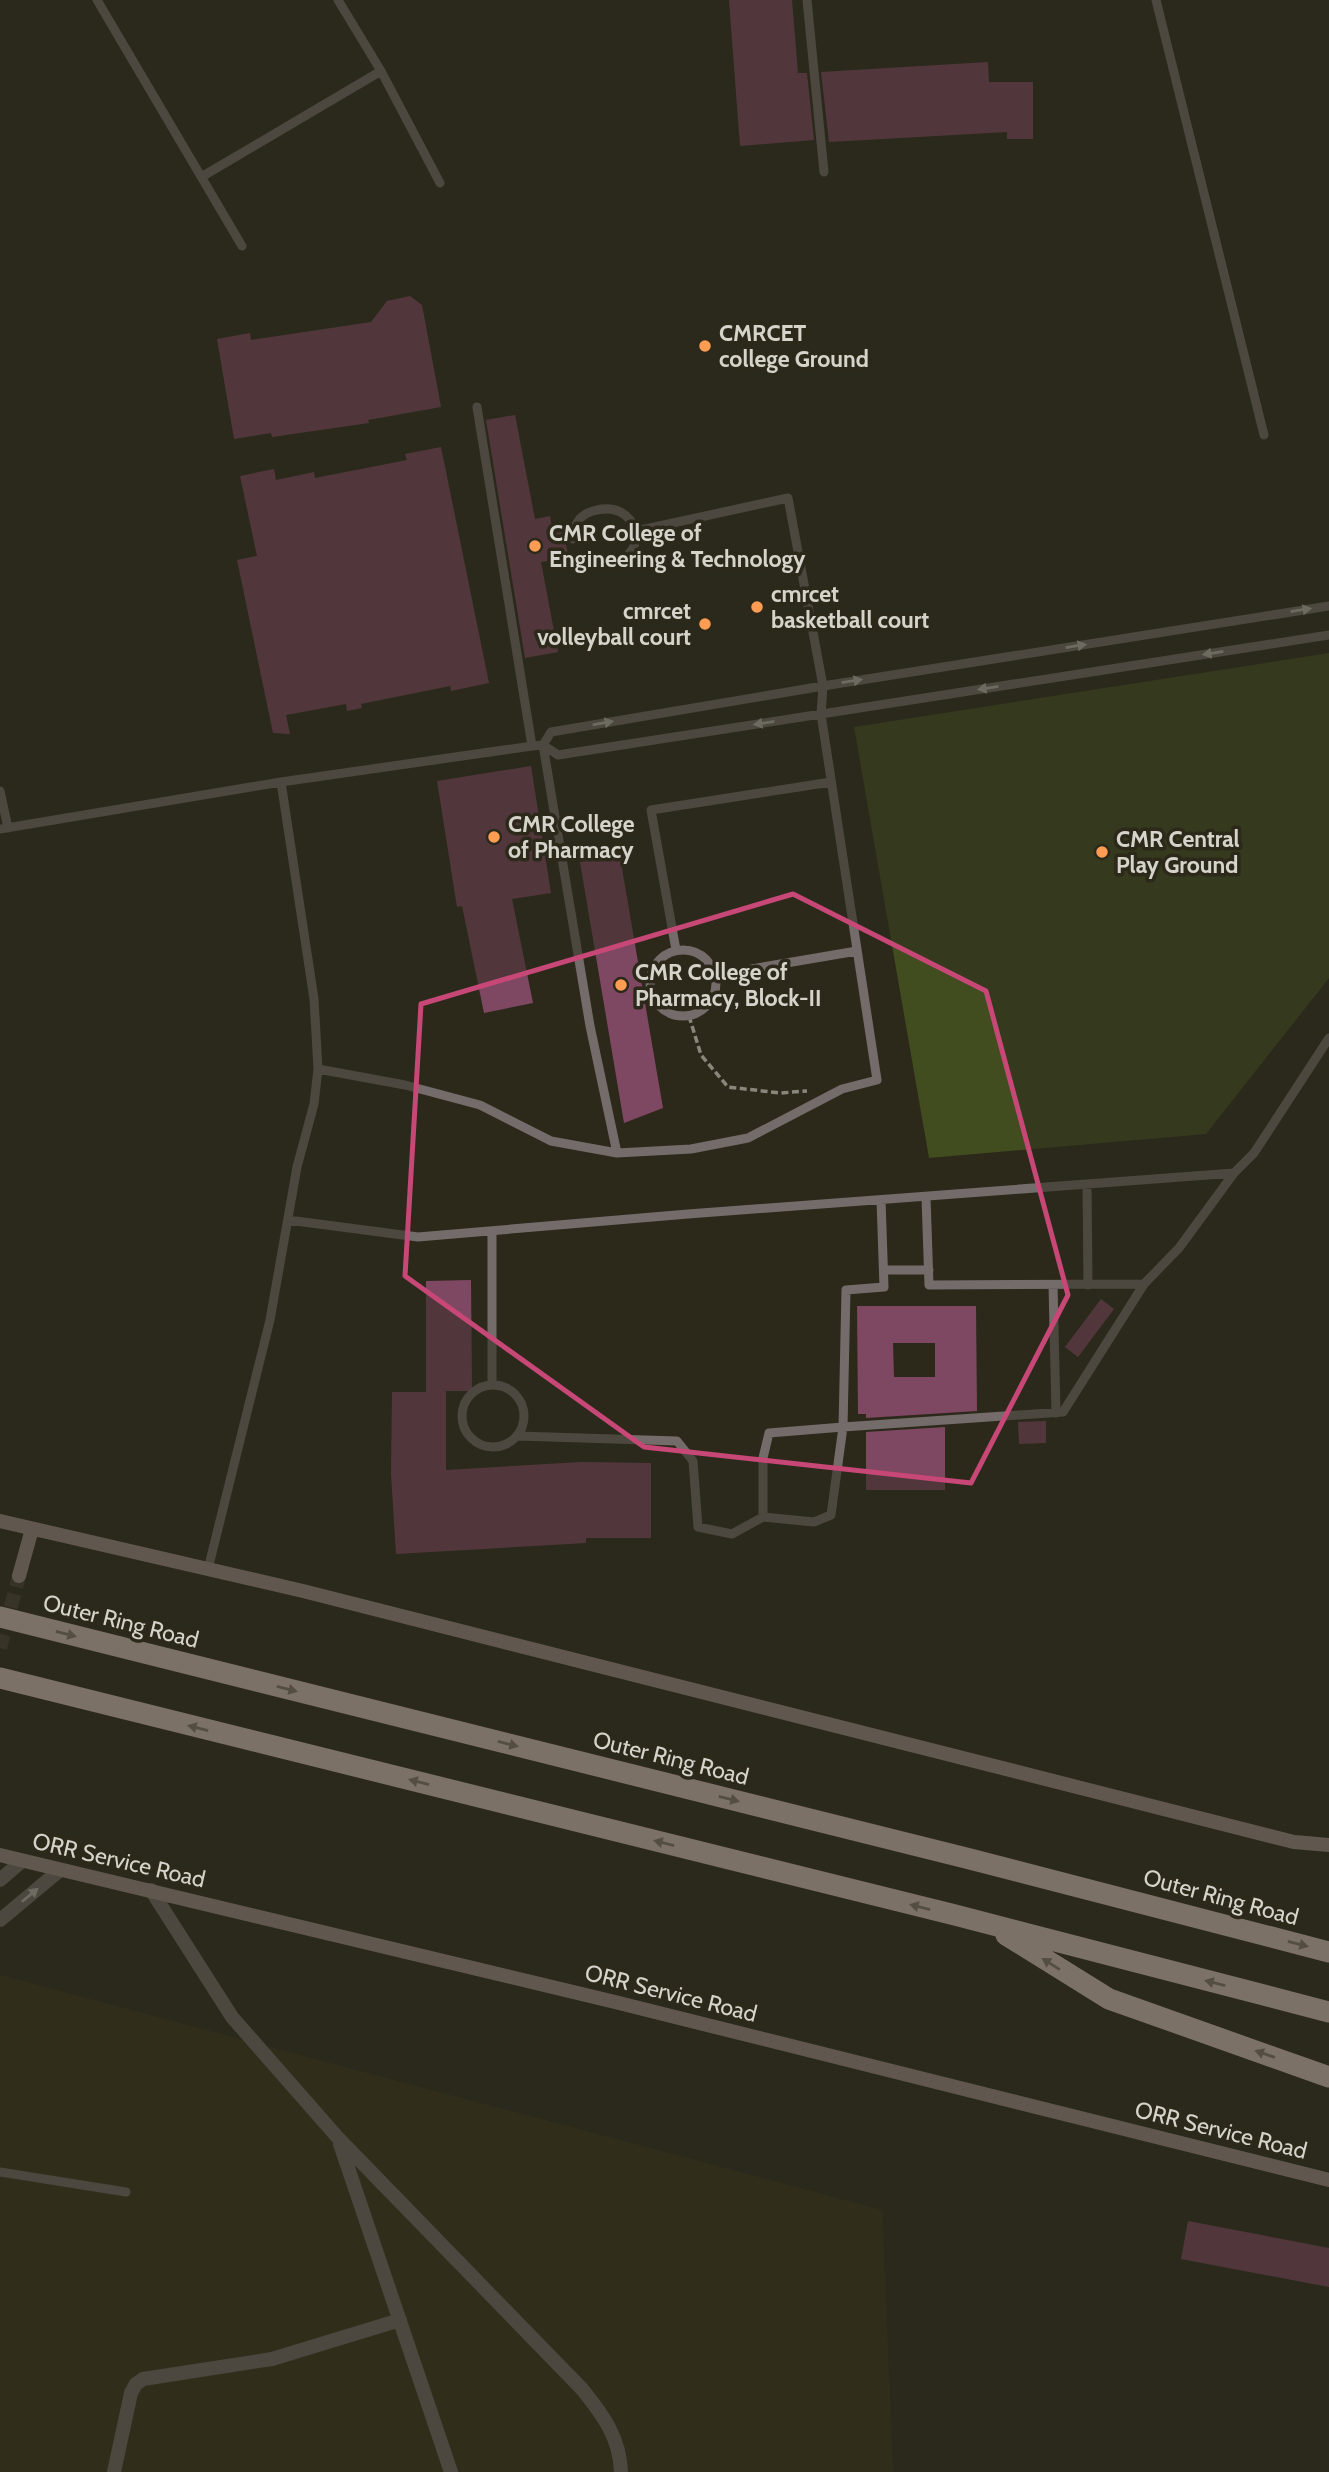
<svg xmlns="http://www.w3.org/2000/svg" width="1329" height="2472" viewBox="0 0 1329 2472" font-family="Cabin,sans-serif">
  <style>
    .built { fill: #36321c }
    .green { fill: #414c1f }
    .building { fill: #7f4862; fill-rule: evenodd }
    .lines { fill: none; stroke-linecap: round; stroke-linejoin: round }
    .secondary-tunnel { stroke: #454235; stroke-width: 14; stroke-dasharray: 14 7; stroke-linecap: butt }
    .path { stroke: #89867b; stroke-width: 3.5; stroke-dasharray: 7 3.5; stroke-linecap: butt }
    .service { stroke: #746c6a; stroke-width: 9 }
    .minor { stroke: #746c6a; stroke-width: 14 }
    .secondary { stroke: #9f918e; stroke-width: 14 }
    .motorway { stroke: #dec8c4; stroke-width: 21 }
    .oneway { fill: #bdb9b2 }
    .oneway2 { fill: #857870 }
    .marked { fill: none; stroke: #c74777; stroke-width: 5; stroke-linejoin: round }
    .poi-dot { fill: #fd9d54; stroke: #2c291b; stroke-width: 2.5 }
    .labels { text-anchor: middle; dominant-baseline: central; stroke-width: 7; stroke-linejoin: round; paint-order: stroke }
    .poi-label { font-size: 23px; font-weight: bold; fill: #d5d3ca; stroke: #2c291b; text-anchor: start }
    .street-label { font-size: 23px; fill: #d5d3ca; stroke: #2c291b }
  </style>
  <rect width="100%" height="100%" fill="#2c291b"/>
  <path class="built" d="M0 1975 882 2210 893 2472H0Z"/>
  <path class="green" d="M1329 653V978L1206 1134 929 1158 854 727Z"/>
  <path class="building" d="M729 0H792L798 73H807L814 140 740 146Z
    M988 62 989 82H1033V139H1007V132L829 142 821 72Z
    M410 296 422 305 441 407 368 420 369 423 272 437 271 433 234 439 217 339 250 333 251 340 371 322 387 301Z
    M515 415 535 519 550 516 553 533 563 532 569 558 541 562 558 652 525 658 486 420Z
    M441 447 489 683 451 691 450 686 361 704 362 708 347 711 346 704 286 715 290 734 273 733 237 560 257 556 240 476 274 469 276 480 314 472 315 478 407 460 405 454Z
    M531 766 551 893 512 899 533 1003 484 1013 462 906 457 907 437 781Z
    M619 851 663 1108 624 1123 580 862Z
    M471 1280 472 1391H446V1470L581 1462 651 1463V1538H586V1543L396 1554 391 1474 392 1392H426V1281Z
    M1101 1299 1114 1309 1078 1357 1065 1347Z
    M857 1306H976L977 1411 866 1418V1414H858ZM893 1343H935V1377H894Z
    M1046 1421V1443L1019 1444 1018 1422Z
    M945 1427V1490H866V1432Z
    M1188 2221 1329 2248V2287L1181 2259Z"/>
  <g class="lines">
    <path class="secondary-tunnel" d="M0 1648 19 1576"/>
    <path class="path" d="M689 1016 701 1055 728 1087 780 1093 807 1091"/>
    <path class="service" d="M97 0 242 246
      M338 0 381 71 440 183
      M807 0 824 172
      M1156 0 1264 435
      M203 176 381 71
      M477 407 532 746
      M573 539C573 526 579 515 593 511 639 497 654 558 607 564 597 565 590 564 582 558
      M0 791 8 828
      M0 829 281 782 532 746 543 745 558 755 1329 635
      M676 950 651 810 831 782
      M650 983a33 33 0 1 1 66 0a33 33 0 1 1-66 0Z
      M716 975 857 951
      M318 1069 405 1085 480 1105 551 1141 617 1153 691 1149 748 1138 842 1089 877 1080 821 714 823 686 788 498 636 531
      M617 1153 590 1026 543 745 551 732 823 686 1329 606
      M1087 1185 1088 1285
      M926 1197 929 1285 1144 1284
      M288 1220 418 1237 688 1214 1234 1173 1254 1153 1329 1038
      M492 1232V1384
      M884 1270H929
      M1053 1285 1056 1413
      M462 1416a31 31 0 1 1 62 0a31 31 0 1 1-62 0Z
      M518 1436 677 1441 693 1461 698 1527 732 1534 763 1517V1458L769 1433 843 1427 846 1290 884 1287 881 1200
      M763 1517 814 1522 831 1515 843 1427 1063 1412 1144 1284 1179 1248 1234 1173
      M208 1569 270 1320 297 1167 314 1104 318 1069 314 999 281 782
      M0 2172 126 2192"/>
    <path class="minor" d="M0 1880 22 1861
      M151 1890 232 2017 339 2139 582 2389C603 2415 620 2438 621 2472
      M0 1920 60 1870
      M340 2144 451 2472
      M114 2472 131 2393 136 2384 143 2379 272 2359 400 2320"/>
    <path class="secondary" d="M0 1521 303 1591 1294 1842 1329 1845
      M19 1576 32 1529
      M0 1855 615 2002 1329 2180"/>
    <path class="motorway" d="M0 1617 970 1859 1329 1952
      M0 1678 955 1915 1329 2012
      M1006 1935 1109 1999 1329 2077"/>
  </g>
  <defs><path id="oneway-solid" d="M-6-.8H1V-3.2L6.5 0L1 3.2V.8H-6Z" transform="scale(1.75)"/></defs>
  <g class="oneway">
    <use href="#oneway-solid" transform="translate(1301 610) rotate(-9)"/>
    <use href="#oneway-solid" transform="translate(1076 646) rotate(-9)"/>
    <use href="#oneway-solid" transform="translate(1213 653) rotate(171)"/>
    <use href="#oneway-solid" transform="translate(852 681) rotate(-9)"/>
    <use href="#oneway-solid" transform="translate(988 688) rotate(171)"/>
    <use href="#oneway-solid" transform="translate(603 723) rotate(-10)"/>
    <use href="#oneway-solid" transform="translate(764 723) rotate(171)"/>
    <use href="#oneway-solid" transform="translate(30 1895) rotate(-40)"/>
  </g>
  <g class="oneway2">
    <use href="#oneway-solid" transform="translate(66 1634) rotate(14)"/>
    <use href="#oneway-solid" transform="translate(287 1689) rotate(14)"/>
    <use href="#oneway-solid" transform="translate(198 1728) rotate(-166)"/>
    <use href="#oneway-solid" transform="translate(508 1744) rotate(14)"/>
    <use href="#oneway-solid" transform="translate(419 1782) rotate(-166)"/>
    <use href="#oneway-solid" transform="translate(729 1799) rotate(14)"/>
    <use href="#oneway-solid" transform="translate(664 1843) rotate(-166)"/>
    <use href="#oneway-solid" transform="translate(920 1907) rotate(-166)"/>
    <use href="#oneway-solid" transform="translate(1298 1944) rotate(14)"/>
    <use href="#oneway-solid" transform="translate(1051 1964) rotate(-148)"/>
    <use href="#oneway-solid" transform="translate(1215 1983) rotate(-166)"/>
    <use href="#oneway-solid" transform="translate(1265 2054) rotate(-161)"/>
  </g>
  <path d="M0 0H1329V2472H0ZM793 894 986 991 1068 1295 971 1483 644 1447 405 1276 421 1004Z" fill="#2c291b" fill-opacity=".55" fill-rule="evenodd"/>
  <path class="marked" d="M793 894 986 991 1068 1295 971 1483 644 1447 405 1276 421 1004Z"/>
  <g class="poi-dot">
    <circle cx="705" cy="346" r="7"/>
    <circle cx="535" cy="546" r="7"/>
    <circle cx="757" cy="607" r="7"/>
    <circle cx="705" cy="624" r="7"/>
    <circle cx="494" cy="837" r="7"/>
    <circle cx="1102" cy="852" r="7"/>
    <circle cx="621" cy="985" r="7"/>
  </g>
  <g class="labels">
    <g class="poi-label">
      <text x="719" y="333">CMRCET<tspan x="719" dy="26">college Ground</tspan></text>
      <text x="549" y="533">CMR College of<tspan x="549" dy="26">Engineering &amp; Technology</tspan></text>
      <text x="771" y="594">cmrcet<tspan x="771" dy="26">basketball court</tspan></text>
      <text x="691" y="611" text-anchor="end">cmrcet<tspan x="691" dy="26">volleyball court</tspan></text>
      <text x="508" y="824">CMR College<tspan x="508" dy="26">of Pharmacy</tspan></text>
      <text x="1116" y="839">CMR Central<tspan x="1116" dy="26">Play Ground</tspan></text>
      <text x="635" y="972">CMR College of<tspan x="635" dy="26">Pharmacy, Block-II</tspan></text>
    </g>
    <g class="street-label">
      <text transform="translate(121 1621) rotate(14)">Outer Ring Road</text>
      <text transform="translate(671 1758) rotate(14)">Outer Ring Road</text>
      <text transform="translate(119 1860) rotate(13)">ORR Service Road</text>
      <text transform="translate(1221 1897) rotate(15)">Outer Ring Road</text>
      <text transform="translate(671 1993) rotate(14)">ORR Service Road</text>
      <text transform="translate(1221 2130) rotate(14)">ORR Service Road</text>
    </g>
  </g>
</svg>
